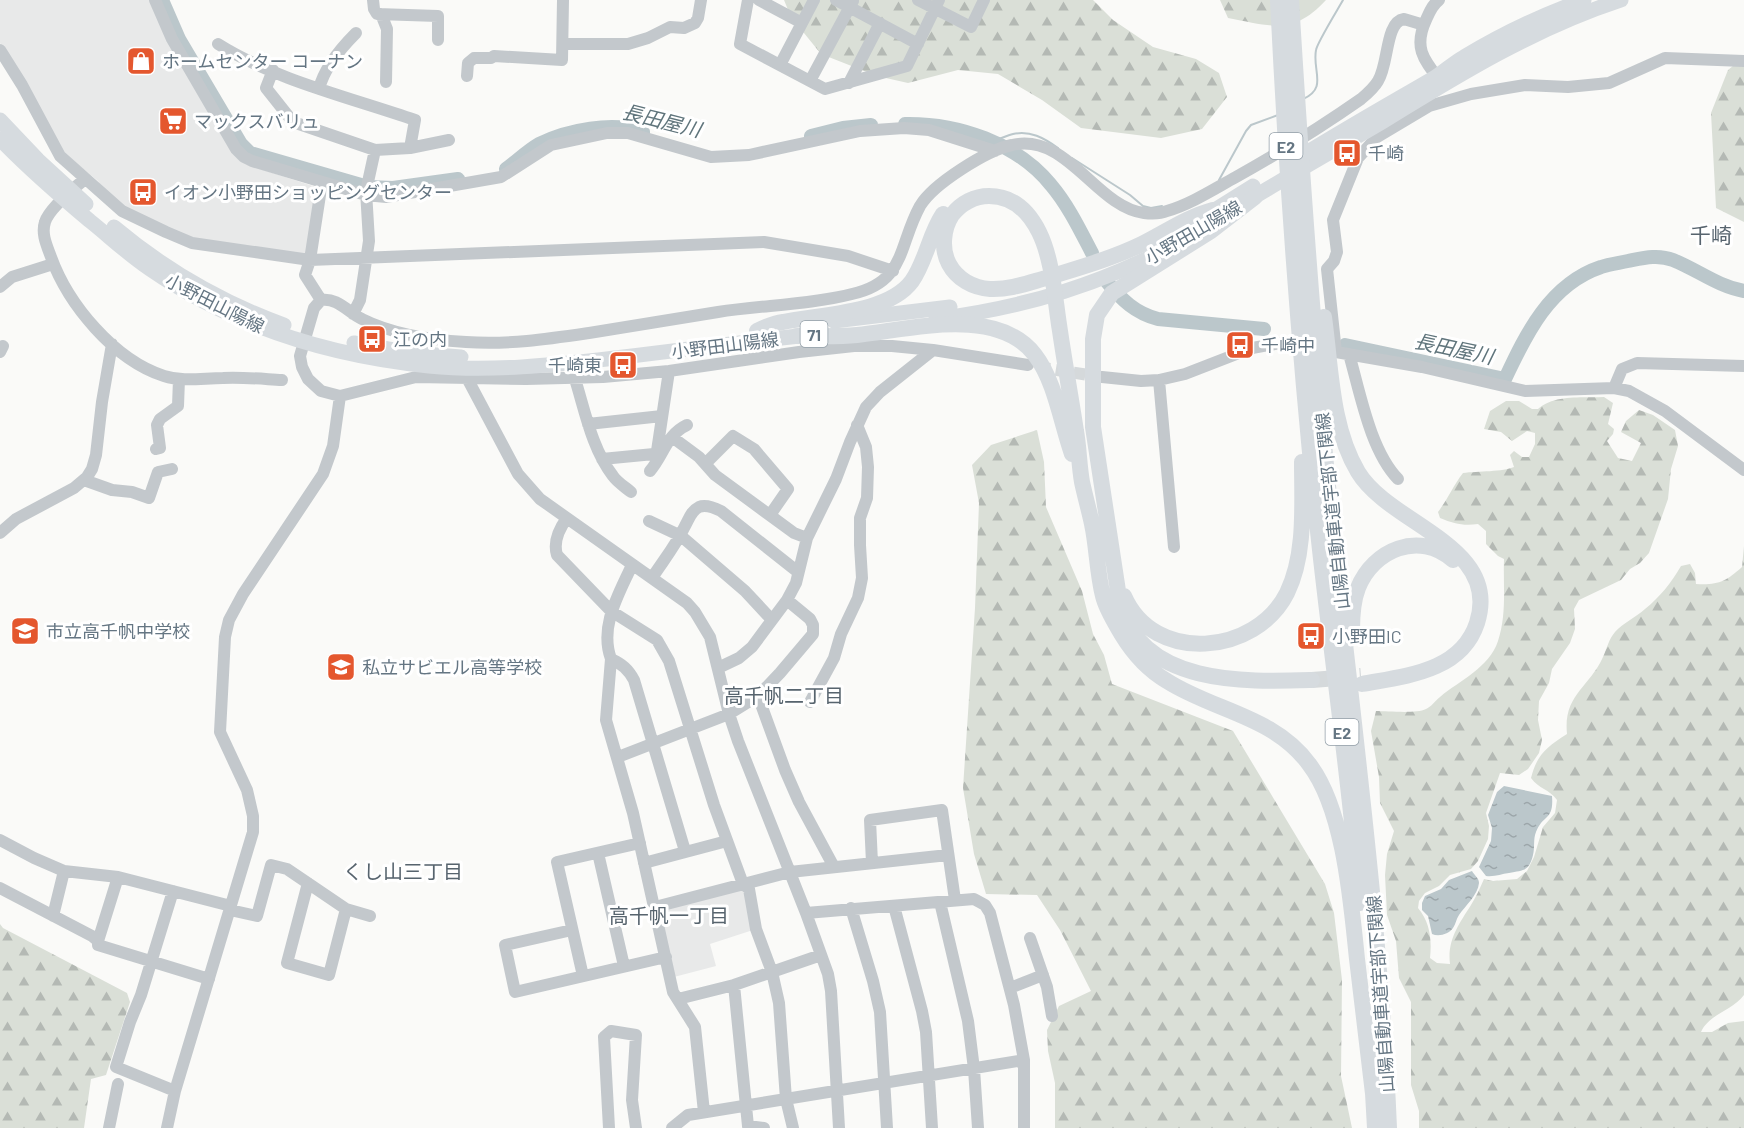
<svg xmlns="http://www.w3.org/2000/svg" width="1744" height="1128" viewBox="0 0 1744 1128" font-family="Barlow,'Noto Sans JP',sans-serif">
  <style>
    .built { fill: #e8e9e9 }
    .forest { fill: url(#forest-firs) }
    .water { fill: url(#water-ripples) }
    .lines { fill: none; stroke-linecap: round; stroke-linejoin: round }
    .stream { stroke: #bbc7cb; stroke-width: 2 }
    .river { stroke: #bbc7cb; stroke-width: 14 }
    .minor-tunnel { stroke: #d5d9db; stroke-width: 12; stroke-dasharray: 12 6; stroke-linecap: butt }
    .highway-tunnel { stroke: #d5d9db; stroke-width: 16; stroke-dasharray: 16 8; stroke-linecap: butt }
    .minor { stroke: #c3c8cc; stroke-width: 12 }
    .major { stroke: #d6dbdf; stroke-width: 15 }
    .highway { stroke: #d6dbdf; stroke-width: 16 }
    .labels { text-anchor: middle; dominant-baseline: central; stroke-width: 6; stroke-linejoin: round; paint-order: stroke }
    .shield { fill: #fff; stroke: #939fa8; stroke-width: 1.5 }
    .shield-label { font-size: 16px; font-weight: bold; fill: #657683 }
    .poi-label { font-size: 18px; fill: #657683; stroke: #fff; text-anchor: start }
    .street-label { font-size: 18px; fill: #657683; stroke: #fff }
    .water-label { font-size: 20px; font-style: italic; fill: #60757c; stroke: #fff }
    .neighbourhood-label { font-size: 20px; fill: #57646e; stroke: #fff }
    .quarter-label { font-size: 21px; fill: #57646e; stroke: #fff }
  </style>
  <defs>
    <pattern id="forest-firs" width="22" height="20" patternUnits="userSpaceOnUse" patternTransform="scale(1.5)"><rect width="22" height="20" fill="#dadfd7"/><path d="M5 1l3.5 6h-7zM16 11l3.5 6h-7z" fill="#b4b9b4"/></pattern>
    <pattern id="water-ripples" width="26" height="14" patternUnits="userSpaceOnUse" patternTransform="scale(1.5)"><rect width="26" height="14" fill="#bbc7cb"/><path d="M2 4q2-2 4 0t4 0M15 11q2-2 4 0t4 0" fill="none" stroke="#9ca6aa"/></pattern>
  </defs>
  <rect width="100%" height="100%" fill="#fafaf8"/>
  <path class="built" d="M0 0H149L168 41 245 164 316 187 306 263 226 253 125 218 98 181 65 154 11 64 0 43Z
    M740 889 745 890 753 930 710 944 716 966 674 977 661 911Z"/>
  <path class="forest" d="M784 0H1093L1113 20 1153 47 1196 59 1219 73 1227 97 1202 129 1161 138 1081 128 1042 100 998 74 958 70 908 83 877 76 821 54 791 17Z
    M1220 0H1326C1293 36 1271 26 1228 18Z
    M1744 57V222L1716 208 1711 113 1728 70Z
    M1604 397 1613 403 1608 424 1614 429 1613 434 1607 441 1618 458 1632 461 1641 443 1621 432 1626 421 1639 410 1653 415 1675 430 1678 446 1671 469 1668 499 1649 553 1640 563 1630 569 1621 580 1579 600 1574 609 1575 629 1570 643 1552 669 1549 683 1539 701 1538 720 1542 740 1539 753 1528 769 1519 775 1500 773 1486 813 1489 826 1488 839 1478 861 1471 869 1450 875 1439 886 1425 893 1419 901 1418 908C1430 922 1432 940 1430 958L1437 963 1450 964C1447 940 1459 924 1471 905 1476 897 1480 888 1484 879L1493 881 1517 879 1527 871 1534 857 1543 827 1555 813 1557 800C1549 789 1539 789 1531 778 1537 754 1547 747 1567 734 1563 695 1589 688 1603 657 1607 648 1609 639 1615 632 1623 623 1636 617 1645 609 1660 597 1671 583 1681 566L1690 564 1695 573 1696 584C1719 585 1725 582 1742 567L1744 546V995C1732 1011 1709 1014 1701 1032H1712L1728 1023 1744 1021V1128H1419V1111L1411 1085V1002L1399 978 1396 941 1387 915 1385 875 1387 854 1394 831 1380 803 1379 777 1371 731 1376 711C1388 711 1416 714 1426 709 1431 707 1435 701 1440 697 1460 680 1489 668 1498 641 1507 614 1503 586 1504 559L1498 556 1486 544V531L1478 524C1464 526 1454 524 1440 518L1438 512C1448 499 1453 486 1463 473 1478 471 1503 472 1514 467L1510 455 1514 451 1522 457H1529L1535 444V433L1527 431 1512 441 1501 432 1484 429 1490 411 1506 401H1519L1532 409H1538C1555 394 1582 398 1604 397Z
    M1037 430 1044 462 1046 507 1082 591 1093 634 1104 655 1112 684 1233 731 1325 884 1334 913 1342 980 1341 1076 1352 1128H1055V1083L1048 1051 1047 1030 1059 1006 1091 991 1060 930 1037 895 986 894 974 854 963 788 975 608 979 503 972 465 991 445Z
    M0 924 3 928 127 993 130 1002 106 1075 91 1079 84 1128H0Z"/>
  <path class="water" d="M1504 786 1552 796C1554 821 1543 814 1536 832 1533 839 1535 848 1533 855 1529 872 1523 870 1509 873 1501 874 1495 877 1486 876L1479 867 1491 841 1492 828 1488 815 1497 792Z
    M1472 871C1474 875 1479 878 1479 883 1478 895 1465 906 1459 915 1456 919 1456 924 1453 928 1449 934 1439 937 1432 934L1428 916 1422 910V903L1425 896 1441 889 1449 880Z"/>
  <g class="lines">
    <path class="stream" d="M1303 99C1328 88 1312 71 1316 50 1317 43 1338 9 1343 0
      M991 140C999 140 1005 136 1013 134 1030 130 1044 138 1058 148
      M1072 158 1130 195 1143 206 1151 208 1162 206
      M1219 180 1246 131 1251 125 1278 115"/>
    <path class="river" d="M162 0 179 39 241 144 250 153 368 187 393 188 458 179
      M905 124C958 123 1017 143 1051 185 1068 205 1080 230 1092 253
      M811 136 843 128 871 125
      M506 169C517 161 527 151 539 144 567 130 613 121 643 132
      M1107 282C1122 300 1135 313 1158 319L1264 329
      M1345 345 1505 379C1526 334 1550 284 1601 267 1609 264 1619 263 1628 261 1643 258 1658 254 1673 260 1698 270 1717 286 1744 291"/>
    <path class="minor-tunnel" d="M1038 367 1101 377"/>
    <path class="highway-tunnel" d="M1312 680 1361 676"/>
    <path class="minor" d="M155 0 172 39 236 149 244 157 252 161 366 195 386 197 501 177 551 145 607 133H628L711 157 749 155 860 131 904 128 929 130 995 151
      M373 0 374 9 377 14 438 16V40
      M748 0 740 44 825 89 907 66 939 0
      M759 0 802 23
      M836 0 918 44
      M918 0 971 27 984 0
      M1439 0C1432 5 1429 13 1426 20 1413 48 1424 60 1441 82
      M381 14 387 29 386 82
      M218 44C275 80 352 98 415 120L410 148 375 150 366 191 369 241 360 300 353 314
      M563 44H628L648 38 670 27 684 28 695 23 698 18 701 0
      M0 50 22 85 60 156 122 211 166 232 192 243 310 260 764 242 848 256 893 271
      M1744 61 1665 58 1609 83 1568 87 1525 85 1471 94 1429 106 1377 137 1358 158 1333 220 1337 252 1334 261 1327 269 1336 352 1422 367 1525 391 1614 388 1629 391 1665 411 1744 470
      M780 65 814 0
      M273 70 266 88 293 122 375 150
      M467 76 468 63 474 58H491L494 56 562 60 563 0
      M810 81 853 1
      M849 83 880 23
      M319 89C324 68 341 48 356 33
      M410 148 449 140
      M85 179C74 188 49 209 45 222 41 234 47 246 51 257 68 304 114 360 164 376 183 382 203 378 223 378 243 377 263 379 282 380
      M0 287 12 277 53 264
      M321 300C337 297 349 313 362 319 394 335 431 340 466 342 508 345 548 339 589 333 632 326 675 319 718 312 762 305 808 305 852 294 906 282 898 246 920 206 933 184 987 150 1012 145 1067 132 1096 207 1144 213 1152 214 1160 214 1167 211 1191 204 1214 189 1236 177 1279 153 1321 127 1361 99 1367 94 1374 88 1378 81 1389 64 1385 22 1404 19L1424 25
      M321 300 314 308 300 356 302 367 308 379 321 391 340 396 416 377 526 379 603 377 669 371 799 352 854 346H892L933 350 1028 365
      M321 300 305 275 310 260 322 182
      M0 352 3 346
      M1349 354C1360 392 1370 450 1398 479
      M1102 377 1141 381 1159 380 1185 374 1252 348 1286 342
      M467 378 518 474 540 499 687 603 695 612 710 637 729 714 738 741 806 913 828 974 831 991 839 1128
      M575 379C585 411 592 449 613 476 617 482 625 487 631 492
      M1159 380 1174 547
      M1614 388 1622 369 1637 363 1744 366
      M588 424 662 416
      M672 437 699 457 715 475 794 533 807 538
      M156 449 160 448 157 425 160 419 178 406 179 379
      M602 459 654 454 657 451 669 371
      M706 463 733 436 754 449 788 489 770 515
      M650 471C664 455 666 435 687 425
      M84 480 112 490 132 492 149 498 158 472 172 469
      M567 518C559 529 553 542 557 555L611 611 657 640 669 661 714 805 743 884 749 889 756 929 772 972 779 1003 786 1099 793 1128
      M649 521 681 536 745 591 772 620
      M0 533 16 519 74 488 87 477 92 469 96 455 102 402 112 344
      M632 565C619 594 599 626 611 659L606 720 633 813 673 992 695 1027 704 1112
      M652 578C663 561 676 545 685 526 689 519 691 511 699 507 706 504 715 508 721 511L798 572
      M611 659C622 664 628 669 634 680L685 851
      M718 668 739 658 752 647 787 600 796 583 807 538 836 479 850 442 866 407 880 392 933 350
      M758 696 785 770 799 802 834 867
      M810 702 834 658 841 634 858 598 862 578 860 545V518L867 498 868 467 866 447 857 425
      M618 757 729 714 758 696 780 673 813 634V625L810 619 787 600
      M0 840 34 858 64 871 118 877 231 906
      M598 853 624 966
      M644 863 727 841
      M872 863 870 820 942 810 955 900
      M308 883 287 963 329 975 346 909
      M0 888 92 936 98 941V945L209 979
      M173 891 141 995 130 1022 116 1067 175 1091
      M940 902 968 1021 974 1069 978 1128
      M894 906 922 1011 926 1032 932 1128
      M655 907 790 872 948 855
      M851 908 873 981 880 1012 887 1128
      M230 910 257 916 271 865 287 869 346 909 370 916
      M806 913 974 899 985 905 990 913 1014 1005 1024 1060V1128
      M53 916 64 871
      M572 930 505 945 515 992 666 957
      M1030 938 1047 987 1052 1016
      M98 941 118 877
      M583 976 557 862 640 843
      M734 985 748 1126 764 1128
      M1010 988 1043 975
      M678 999 734 985 821 955
      M109 1128 118 1084
      M167 1128 175 1091 253 832V816L247 790 220 732 225 637 229 620 243 594 323 474 333 446 340 396
      M609 1128 604 1037 611 1031 636 1035 632 1100 636 1128
      M672 1128 688 1115 1024 1060"/>
    <path class="major" d="M0 120 38 160 86 204
      M0 139C28 168 59 195 90 221 110 237 129 255 150 269 233 326 330 356 429 366 490 372 554 365 615 358 679 350 743 342 808 335
      M1292 162C1338 133 1386 106 1434 78 1444 72 1453 63 1464 57 1502 34 1542 15 1584 0
      M1244 203C1290 175 1336 149 1382 122 1460 74 1533 29 1621 0
      M1205 216 1253 186
      M114 227C164 269 223 303 284 325
      M936 319C1027 307 1104 284 1185 239
      M834 321 950 307
      M354 343 411 353 461 357"/>
    <path class="highway" d="M1278 0C1287 183 1300 367 1320 550 1333 667 1350 785 1360 903
      M1291 0C1302 182 1315 364 1334 545 1355 739 1381 933 1389 1128
      M1255 197 1211 231 1112 293 1097 315 1093 339V427L1120 604C1142 686 1246 682 1312 680
      M1213 210C1187 217 1166 232 1142 244 1111 259 1078 268 1046 278 1028 283 1009 290 990 289 973 288 957 279 949 264 941 249 943 229 952 215 961 203 975 196 989 196 1013 196 1029 212 1039 232 1053 260 1055 301 1060 331 1065 365 1071 398 1076 431 1079 448 1079 465 1082 482 1085 496 1089 510 1092 524 1097 547 1097 573 1103 596 1106 609 1115 623 1122 635 1133 653 1148 670 1167 681 1214 711 1274 716 1309 764 1344 809 1351 902 1357 959 1363 1007 1368 1054 1374 1102
      M1324 317C1331 367 1331 427 1358 472 1390 525 1502 545 1477 623 1461 672 1405 676 1362 684
      M757 331C765 327 774 323 783 322 820 314 888 314 912 281 926 261 929 235 943 214
      M797 336C817 336 837 337 857 335 909 330 997 305 1035 355 1055 381 1061 423 1072 454
      M1124 596C1154 665 1256 655 1287 593 1306 554 1302 504 1302 462
      M1352 630C1352 616 1353 601 1358 588 1373 550 1419 530 1453 560
      M1373 1093 1375 1128"/>
  </g>
  <defs>
    <g id="shop-square" transform="scale(1.5)"><rect x="-9" y="-9" width="18" height="18" rx="4" fill="#e4572e" stroke="#fff"/><path d="M-5-2.5h2.3a2.7 3.5 0 0 1 5.4 0H5L5.5 6h-11ZM-1.5-2.5h3a1.5 2.3 0 0 0-3 0Z" fill="#fff"/></g>
    <g id="supermarket-square" transform="scale(1.5)"><rect x="-9" y="-9" width="18" height="18" rx="4" fill="#e4572e" stroke="#fff"/><path d="M-6-5.5h2.5l.6 2H6L4.5 2H-2.5L-4.4-4H-6ZM-1.5 3.2a1.3 1.3 0 1 0 .1 0ZM3 3.2a1.3 1.3 0 1 0 .1 0Z" fill="#fff"/></g>
    <g id="bus-square" transform="scale(1.5)"><rect x="-9" y="-9" width="18" height="18" rx="4" fill="#e4572e" stroke="#fff"/><path d="M-5-6H5V4H4V6H2V4H-2V6H-4V4H-5ZM-3.5-4V0h7V-4ZM-3.5 1.2v1.5H-2V1.2ZM2 1.2v1.5H3.5V1.2Z" fill="#fff"/></g>
    <g id="school-square" transform="scale(1.5)"><rect x="-9" y="-9" width="18" height="18" rx="4" fill="#e4572e" stroke="#fff"/><path d="M0-5L7-2L0 1L-7-2ZM-4 1L0 2.5L4 1V4Q0 6-4 4Z" fill="#fff"/></g>
  </defs>
  <g fill-rule="evenodd">
    <use href="#shop-square" x="141" y="61"/>
    <use href="#supermarket-square" x="173" y="121"/>
    <use href="#bus-square" x="1347" y="153"/>
    <use href="#bus-square" x="143" y="192"/>
    <use href="#bus-square" x="372" y="339"/>
    <use href="#bus-square" x="1240" y="345"/>
    <use href="#bus-square" x="623" y="365"/>
    <use href="#school-square" x="25" y="631"/>
    <use href="#bus-square" x="1311" y="636"/>
    <use href="#school-square" x="341" y="667"/>
  </g>
  <g class="labels">
    <g class="shield">
      <rect x="1269.5" y="133" width="33" height="26" rx="4.5"/>
      <rect x="800.5" y="321" width="27" height="26" rx="4.5"/>
      <rect x="1325.5" y="719" width="33" height="26" rx="4.5"/>
    </g>
    <g class="shield-label">
      <text x="1286" y="146">E2</text>
      <text x="814" y="334">71</text>
      <text x="1342" y="732">E2</text>
    </g>
    <g class="poi-label">
      <text x="162" y="61">ホームセンター コーナン</text>
      <text x="194" y="121">マックスバリュ</text>
      <text x="1368" y="153">千崎</text>
      <text x="164" y="192">イオン小野田ショッピングセンター</text>
      <text x="393" y="339">江の内</text>
      <text x="1261" y="345">千崎中</text>
      <text x="602" y="365" text-anchor="end">千崎東</text>
      <text x="46" y="631">市立高千帆中学校</text>
      <text x="1332" y="636">小野田IC</text>
      <text x="362" y="667">私立サビエル高等学校</text>
    </g>
    <g class="street-label">
      <text transform="translate(1193 232) rotate(-30)">小野田山陽線</text>
      <text transform="translate(215 303) rotate(27)">小野田山陽線</text>
      <text transform="translate(725 345) rotate(-7)">小野田山陽線</text>
      <text transform="translate(1332 511) rotate(-96)">山陽自動車道宇部下関線</text>
      <text transform="translate(1380 994) rotate(-94)">山陽自動車道宇部下関線</text>
    </g>
    <g class="water-label">
      <text transform="translate(662 120) rotate(14)">長田屋川</text>
      <text transform="translate(1454 348) rotate(12)">長田屋川</text>
    </g>
    <g class="neighbourhood-label">
      <text x="784" y="695">高千帆二丁目</text>
      <text x="403" y="871">くし山三丁目</text>
      <text x="669" y="915">高千帆一丁目</text>
    </g>
    <g class="quarter-label">
      <text x="1711" y="234">千崎</text>
    </g>
  </g>
</svg>
